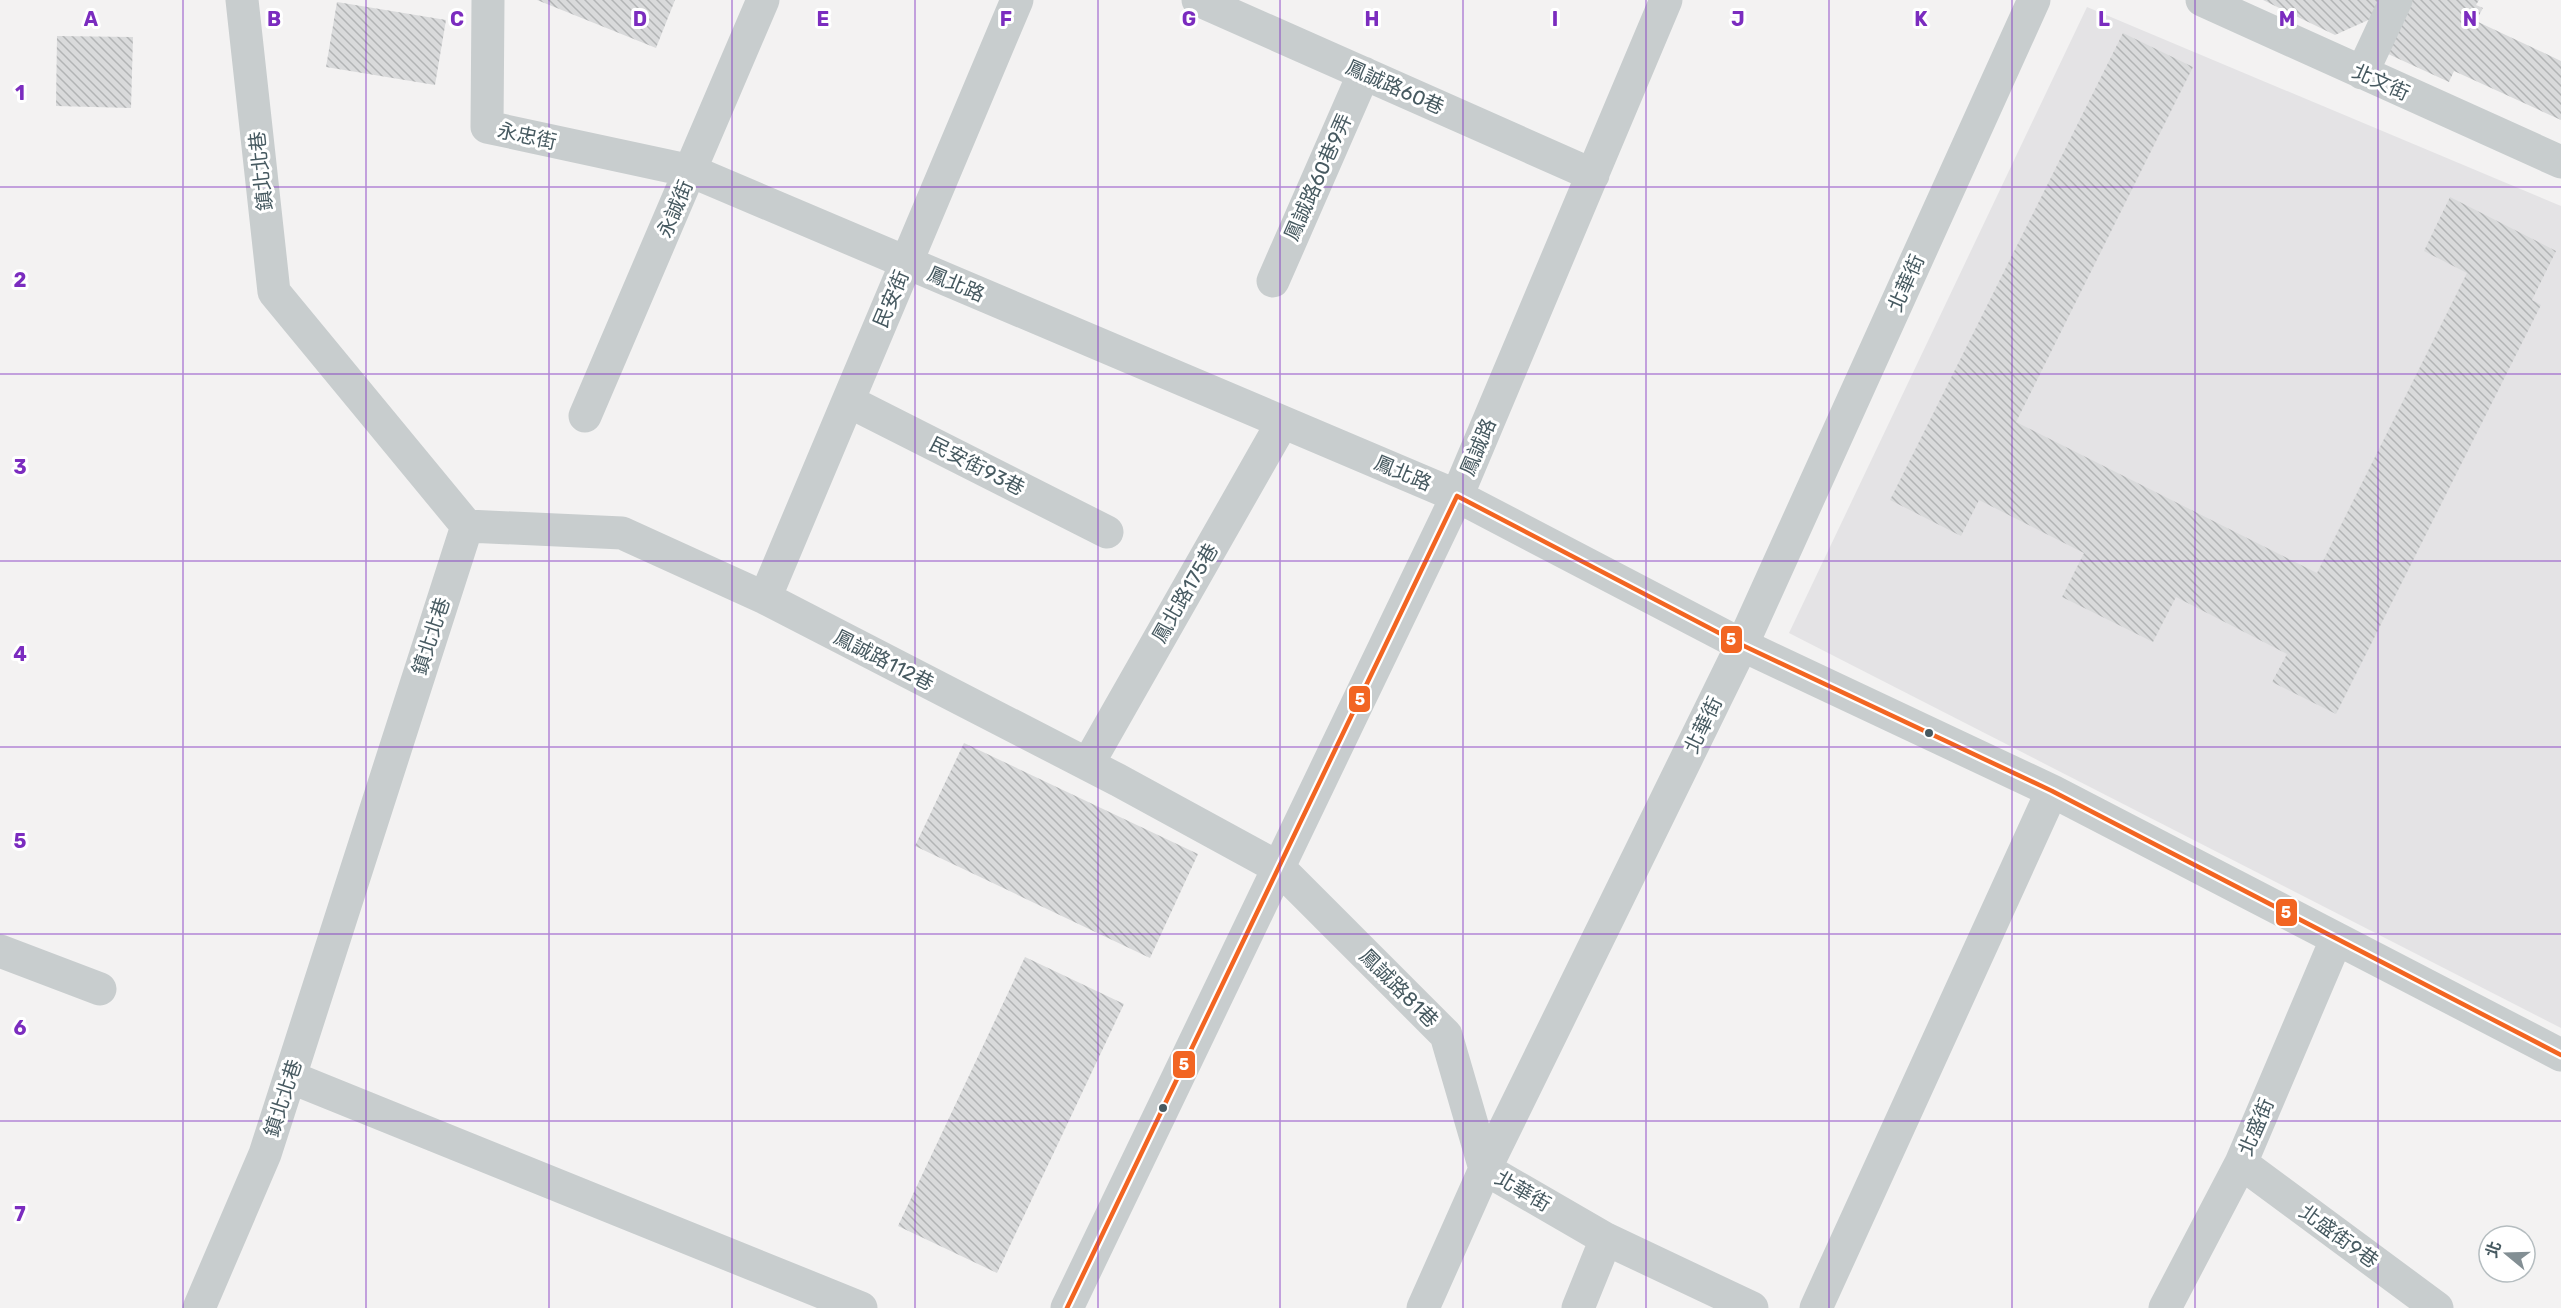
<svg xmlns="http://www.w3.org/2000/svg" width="2561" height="1308" viewBox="0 0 2561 1308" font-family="Rubik,'Noto Sans TC',sans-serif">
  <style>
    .education { fill: #e4e3e5 }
    .building { fill: url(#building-back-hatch) }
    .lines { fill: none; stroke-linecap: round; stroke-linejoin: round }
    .minor { stroke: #c8cdce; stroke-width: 33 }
    .bus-1-casing { stroke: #fff; stroke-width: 9 }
    .bus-1 { stroke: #f26522; stroke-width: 4.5 }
    .grid { fill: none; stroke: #7b2cbf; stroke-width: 1.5; stroke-opacity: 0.55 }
    .bus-dot { fill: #475a61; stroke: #fff; stroke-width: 2 }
    .labels { text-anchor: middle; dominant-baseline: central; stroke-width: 6; stroke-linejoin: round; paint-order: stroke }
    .street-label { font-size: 20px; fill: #475a61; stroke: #fff }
    .grid-label { font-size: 20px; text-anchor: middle; font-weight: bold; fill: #7b2cbf; stroke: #fff; stroke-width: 6; stroke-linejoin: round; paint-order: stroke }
    .line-badge { stroke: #fff; stroke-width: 2 }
    .badge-label { font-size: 16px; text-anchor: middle; font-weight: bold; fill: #fff }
  </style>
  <defs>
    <pattern id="building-back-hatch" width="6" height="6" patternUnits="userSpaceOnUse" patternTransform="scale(1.5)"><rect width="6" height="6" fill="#d9dadb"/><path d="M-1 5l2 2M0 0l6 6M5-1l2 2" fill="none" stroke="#b2b4b5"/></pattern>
  </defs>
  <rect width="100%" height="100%" fill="#f3f2f2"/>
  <path class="education" d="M2087 7 2561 206V1028L1789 633Z"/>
  <path class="building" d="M537 0H675L656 48Z
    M2263 0H2383L2375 17 2335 35Z
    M2410 0H2479L2476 5 2483 8 2476 21 2561 61V120L2454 71 2449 82 2386 53Z
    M337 2 446 20 435 85 326 67Z
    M2123 33 2193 67 2016 422 2317 573 2467 273 2424 251 2450 197 2556 251 2532 300 2541 305 2336 714 2272 682 2287 654 2176 597 2153 642 2062 597 2084 553 1979 500 1961 536 1890 500Z
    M57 36 133 37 131 108 56 106Z
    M964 743 1198 854 1150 958 915 846Z
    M1025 957 1124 1004 997 1273 898 1226Z"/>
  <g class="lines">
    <path class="minor" d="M488 0 487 127 691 171 1457 496 1742 645 2052 791 2561 1055
      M1198 0 1593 175
      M2202 0 2561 162
      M2362 73 2396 0
      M1273 281 1364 73
      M848 401 1107 532
      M585 416 763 0
      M467 526 622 533 765 598 1118 780 1279 868 1446 1035 1485 1169 1423 1308
      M765 598 1017 0
      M1088 764 1282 423
      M0 951 100 989
      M290 1077 861 1308
      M2241 1163 2437 1308
      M199 1308 265 1154 467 526 274 292 242 0
      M1067 1308 1457 496 1666 0
      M1578 1308 1606 1239
      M1752 1308 1606 1239 1485 1169 1742 645 2034 0
      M1816 1308 2052 791
      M2165 1308 2241 1163 2336 940"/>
    <g class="bus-1-casing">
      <path id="bus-1" d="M1457 496 1742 645 2052 791 2561 1055
        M1067 1308 1457 496"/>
    </g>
    <use href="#bus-1" class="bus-1"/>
  </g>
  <path class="grid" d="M183 0V1308M366 0V1308M549 0V1308M732 0V1308M915 0V1308M1098 0V1308M1280 0V1308M1463 0V1308M1646 0V1308M1829 0V1308M2012 0V1308M2195 0V1308M2378 0V1308M0 187H2561M0 374H2561M0 561H2561M0 747H2561M0 934H2561M0 1121H2561"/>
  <g class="bus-dot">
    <circle cx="1929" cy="733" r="5"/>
    <circle cx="1163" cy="1108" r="5"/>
  </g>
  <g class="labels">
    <g class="street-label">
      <text transform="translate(2381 82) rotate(24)">北文街</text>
      <text transform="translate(1395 87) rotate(24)">鳳誠路60巷</text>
      <text transform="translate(527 136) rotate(12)">永忠街</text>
      <text transform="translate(261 171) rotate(-96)">鎮北北巷</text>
      <text transform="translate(1318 177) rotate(-66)">鳳誠路60巷9弄</text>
      <text transform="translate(675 209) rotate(-67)">永誠街</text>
      <text transform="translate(1906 283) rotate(-66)">北華街</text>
      <text transform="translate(956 284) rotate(23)">鳳北路</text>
      <text transform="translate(891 299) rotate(-67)">民安街</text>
      <text transform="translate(1478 447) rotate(-67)">鳳誠路</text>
      <text transform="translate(977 466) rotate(27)">民安街93巷</text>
      <text transform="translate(1403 473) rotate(23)">鳳北路</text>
      <text transform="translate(1185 593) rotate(-60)">鳳北路175巷</text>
      <text transform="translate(431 636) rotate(-72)">鎮北北巷</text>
      <text transform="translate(884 660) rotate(27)">鳳誠路112巷</text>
      <text transform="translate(1703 725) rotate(-64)">北華街</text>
      <text transform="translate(1399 988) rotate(45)">鳳誠路81巷</text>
      <text transform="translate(283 1098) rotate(-72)">鎮北北巷</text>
      <text transform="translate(2256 1127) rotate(-67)">北盛街</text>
      <text transform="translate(1523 1191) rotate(30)">北華街</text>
      <text transform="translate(2339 1236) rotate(36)">北盛街9巷</text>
    </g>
  </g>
  <g class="grid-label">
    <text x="91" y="26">A</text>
    <text x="274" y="26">B</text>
    <text x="457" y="26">C</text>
    <text x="640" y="26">D</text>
    <text x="823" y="26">E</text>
    <text x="1006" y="26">F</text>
    <text x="1189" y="26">G</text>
    <text x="1372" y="26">H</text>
    <text x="1555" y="26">I</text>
    <text x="1738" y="26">J</text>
    <text x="1921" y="26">K</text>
    <text x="2104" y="26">L</text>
    <text x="2287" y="26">M</text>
    <text x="2470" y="26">N</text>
    <text x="20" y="100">1</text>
    <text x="20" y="287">2</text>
    <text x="20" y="474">3</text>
    <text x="20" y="661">4</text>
    <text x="20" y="848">5</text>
    <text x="20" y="1035">6</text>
    <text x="20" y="1221">7</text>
  </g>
  <g class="line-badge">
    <rect x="1720" y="625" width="23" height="29" rx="6" fill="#f26522"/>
    <rect x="1348" y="685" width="23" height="28" rx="6" fill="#f26522"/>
    <rect x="2275" y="898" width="23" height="29" rx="6" fill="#f26522"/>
    <rect x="1172" y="1050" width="24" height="29" rx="6" fill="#f26522"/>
  </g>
  <g class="badge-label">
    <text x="1731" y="645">5</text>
    <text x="1360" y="705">5</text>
    <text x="2286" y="918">5</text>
    <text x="1184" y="1070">5</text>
  </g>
  <g transform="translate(2507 1254) rotate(289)"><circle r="28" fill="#ffffff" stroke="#b5bdc0" stroke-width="1.5"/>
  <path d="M0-4.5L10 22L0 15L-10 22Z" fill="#838f94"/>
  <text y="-9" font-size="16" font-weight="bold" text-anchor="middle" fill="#475a61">北</text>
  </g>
</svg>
